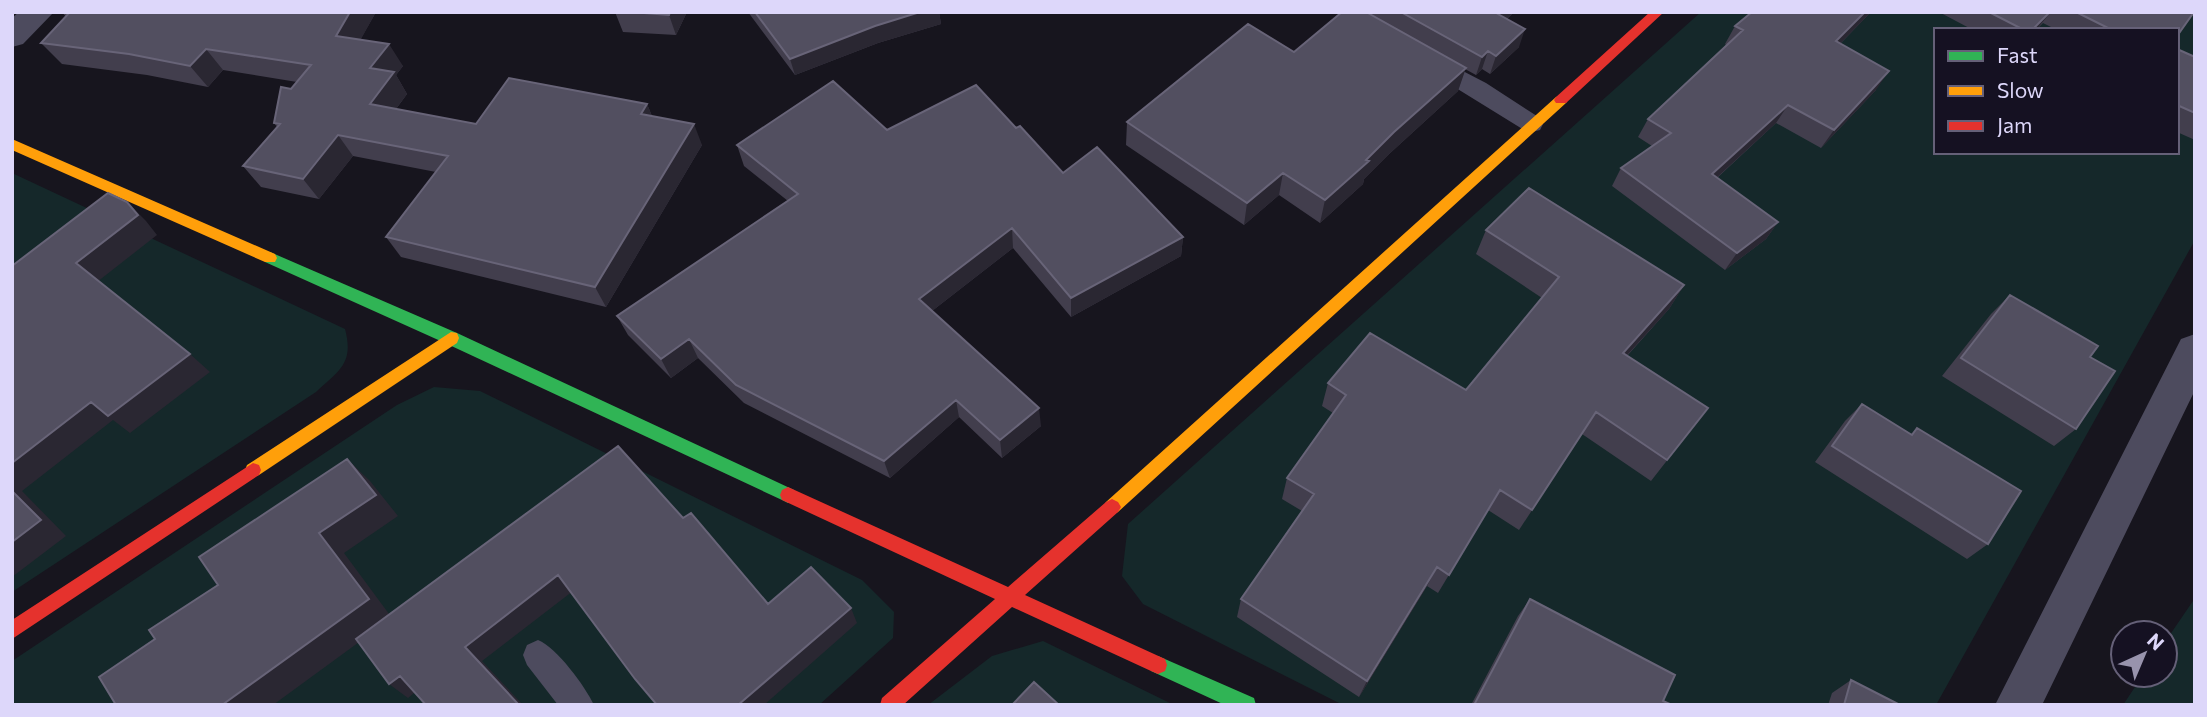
<svg xmlns="http://www.w3.org/2000/svg" width="2207" height="717" viewBox="0 0 2207 717" font-family="Commissioner,sans-serif">
  <style>
    .green { fill: #15282a; fill-rule: evenodd }
    .lines { fill: none; stroke-linecap: round; stroke-linejoin: round }
    .lane { fill: #4d4b5e; fill-rule: evenodd }
    .street { fill: #4d4b5e; fill-rule: evenodd }
    .fast { fill: #30b455; fill-rule: evenodd }
    .slow { fill: #ff9f0a; fill-rule: evenodd }
    .jam { fill: #e5322d; fill-rule: evenodd }
    .wall { fill: #423e4d }
    .shaded-wall { fill: #2a2732 }
    .building { fill: #524f60; stroke: #686478; stroke-width: 2 }
  </style>
  <rect width="100%" height="100%" fill="#17151e"/>
  <path class="green" d="M1701 12H2195V240L1936 705H1343L1143 604 1122 576 1128 524ZM1936 30H2177V152H1936Z
    M12 173 345 329C354 363 340 370 316 392L12 592Z
    M434 387 480 391 862 580 894 612 893 638 819 705H12V661L397 405Z
    M2195 598V705H2123L2143 675H2165V642Z
    M1043 641 1174 705H928L992 656Z"/>
  <g class="lines">
    <path class="lane" d="M1430 54 1486 83 1540 118 1543 124 1540 130 1532 132 1524 130 1422 67 1419 62 1422 57Z
      M538 640C557 648 585 686 594 705H558L527 665 523 655 527 645Z"/>
    <path class="street" d="M19 12H54L23 44 12 47V18Z
      M2195 334V390L2042 705H1995L2181 339Z"/>
    <path class="fast" d="M270 252 457 333 794 490 796 495 794 500 788 503 782 500 445 343 265 262 263 258 265 254Z
      M1158 656 1254 698 1256 705H1225L1151 671 1149 665 1151 659Z"/>
    <path class="slow" d="M1561 95 1566 97 1568 100 1566 103 1118 512 1112 515 1106 512 1103 507 1106 502 1556 97Z
      M12 139 275 254 277 258 275 262H265L12 150Z
      M451 332 457 333 459 338 457 343 259 475 253 477 247 475 245 470 247 465Z"/>
    <path class="jam" d="M1650 12H1664L1566 103H1556L1554 100 1556 97Z
      M253 463 259 465 261 470 259 475 12 639V620Z
      M788 487 1008 587 1106 502 1112 499 1118 502 1121 507 1118 512 1025 595 1165 659 1167 665 1165 671 1158 674 1151 671 1012 607 903 705H880L882 698 995 599 782 500 780 495 782 490Z"/>
  </g>
  <path class="wall" d="M62 12H376L360 40 403 66 396 75 407 94 396 109 476 124 647 104 652 116 702 145 606 307 401 257 386 237 436 172 353 156 319 199 261 187 243 166 277 127 274 123 291 89 297 82 223 70 208 87 147 75 62 64 41 43 66 17Z
    M615 12H687L676 35 623 32Z
    M748 12H939L941 24 878 43 795 75Z
    M1342 12H1514L1507 19 1519 47 1490 74 1482 69 1476 75 1465 69 1458 91 1388 155 1364 179 1363 184 1320 223 1279 195 1244 225 1126 145 1127 122 1294 52Z
    M1752 12H1871L1840 44 1876 90 1821 148 1776 123 1717 178 1778 222 1766 239 1725 270 1612 186 1621 168 1652 146 1638 137 1648 119 1726 45 1725 44 1735 26Z
    M1939 12H2194L2177 30H2057L2043 23 2036 30H1973Z
    M2177 49 2195 57V140L2177 132Z
    M1016 128 1063 173 1183 237 1181 256 1071 317 1013 248 932 311 1041 426 1002 458 959 417 890 478 744 403 698 358 671 378 628 335 617 316 788 201 744 166 737 145 887 130Z
    M1486 230 1684 285 1669 309 1627 356 1708 408 1651 481 1582 434 1519 530 1488 510 1438 593 1427 586 1359 697 1237 617 1241 599 1302 511 1282 499 1287 478 1333 413 1322 406 1328 383 1466 390 1542 298 1476 254Z
    M2010 295 2076 429 2054 446 1942 376 1991 314Z
    M1862 404 1911 434 1917 428 1988 544 1967 559 1815 462 1845 421Z
    M1530 599 1663 701 1672 705H1471L1518 616Z
    M1851 680 1900 705H1828L1832 693Z"/>
  <path class="shaded-wall" d="M350 12H376L351 57 336 36Z
    M670 12H687L676 35 669 15Z
    M920 12H939L941 24 878 43 795 75 790 59 875 26Z
    M1500 12H1514L1492 32 1498 14Z
    M1865 12H1871L1824 60 1836 41Z
    M2050 12H2051L2036 30H2032Z
    M1525 29 1519 47 1490 74 1496 56Z
    M389 44 403 66 396 75 407 94 384 125 370 104V68Z
    M206 49 223 70 208 87 190 66Z
    M1488 51 1482 69 1476 75 1482 57Z
    M1466 68 1458 91 1388 155 1364 179 1363 184 1320 223 1325 200 1394 132Z
    M1889 71 1876 90 1821 148 1834 130Z
    M647 104 656 126 641 114Z
    M1788 105 1776 123 1701 192 1712 174Z
    M694 124 702 145 606 307 595 287Z
    M338 135 353 156 319 199 303 179Z
    M1283 173 1279 195 1244 225 1247 203Z
    M127 202 146 221 157 235 97 282 76 263Z
    M1778 222 1766 239 1725 270 1737 253Z
    M1012 228 1013 248 923 318 919 299Z
    M1183 237 1181 256 1071 317V298Z
    M1684 285 1669 309 1608 376 1623 353Z
    M689 339 698 358 671 378 661 359Z
    M190 354 210 372 130 433 113 420 22 491 66 536 12 577V463L91 402Z
    M956 400 959 417 890 478 884 461Z
    M1039 408 1041 426 1002 458 1000 440Z
    M347 459 370 481 398 516 344 553 392 618 273 705H222Z
    M1437 567 1427 586 1359 697 1367 681Z
    M558 575 573 591 482 661 523 705H519L465 647Z
    M851 608 857 623 764 705H738Z
    M400 676 419 689 408 698 389 684Z"/>
  <path class="building" d="M70 12H350L336 36 389 44 370 68 394 72 370 104 476 124 509 78 647 104 641 114 694 124 595 287 386 237 448 156 338 135 303 179 243 166 280 124 274 123 281 87 291 89 311 65 206 49 190 66 129 54 41 43Z
    M631 12H670L669 15Z
    M755 12H920L875 26 790 59Z
    M1342 12H1366L1466 68 1394 132 1366 160 1369 161 1325 200 1283 173 1247 203 1127 122 1248 24 1294 52Z
    M1401 12H1500L1498 14 1525 29 1496 56 1488 51 1482 57Z
    M1752 12H1865L1836 41 1889 71 1834 130 1788 105 1712 174 1778 222 1737 253 1621 168 1671 133 1648 119 1743 30 1735 26Z
    M1989 12H2050L2032 30H2024Z
    M2076 12H2194L2177 36V30H2112Z
    M2177 49 2195 57V113L2177 105Z
    M833 81 887 130 976 85 1016 128 1020 126 1063 173 1097 147 1183 237 1071 298 1012 228 919 299 1039 408 1000 440 956 400 884 461 736 385 689 339 661 359 617 316 798 194 737 145Z
    M1529 188 1684 285 1623 353 1708 408 1667 460 1596 412 1532 510 1500 490 1449 575 1437 567 1367 681 1241 599 1314 494 1287 478 1346 395 1328 383 1370 333 1466 390 1559 277 1486 230Z
    M108 193 127 202 138 215 76 263 190 354 108 416 91 402 12 463V266Z
    M2010 295 2098 346 2090 357 2115 371 2076 429 1961 358Z
    M1862 404 1912 435 1917 428 2021 491 1988 544 1832 446Z
    M618 446 683 518 691 513 768 604 811 567 851 608 738 705H657L635 679 558 575 465 647 519 705H426L400 676 389 684 356 639Z
    M347 459 376 495 319 533 369 599 222 705H116L99 677 155 639 149 630 218 585 199 557Z
    M12 491 41 520 12 542Z
    M1530 599 1675 675 1663 701 1672 705H1474Z
    M1851 680 1900 705H1844Z
    M1034 682 1059 705H1012Z"/>
  <rect width="2207" height="717" fill="none" stroke="#ddd7fa" stroke-width="28"/>
  <rect x="1934" y="28" width="245" height="126" fill="#151122" stroke="#656078" stroke-width="2"/>
  <rect x="1948" y="51" width="35" height="10" fill="#30b455" stroke="#656078" stroke-width="2"/>
  <text x="1997" y="63" font-size="21" fill="#ddd7fa">Fast</text>
  <rect x="1948" y="86" width="35" height="10" fill="#ff9f0a" stroke="#656078" stroke-width="2"/>
  <text x="1997" y="98" font-size="21" fill="#ddd7fa">Slow</text>
  <rect x="1948" y="121" width="35" height="10" fill="#e5322d" stroke="#656078" stroke-width="2"/>
  <text x="1997" y="133" font-size="21" fill="#ddd7fa">Jam</text>
  <g transform="translate(2144 654) rotate(44)"><circle r="33" fill="#151122" stroke="#656078" stroke-width="2"/>
  <path d="M0-5L12 26L0 18L-12 26Z" fill="#9893ad"/>
  <text y="-10" font-size="19" font-weight="bold" text-anchor="middle" fill="#ddd7fa">N</text>
  </g>
</svg>
